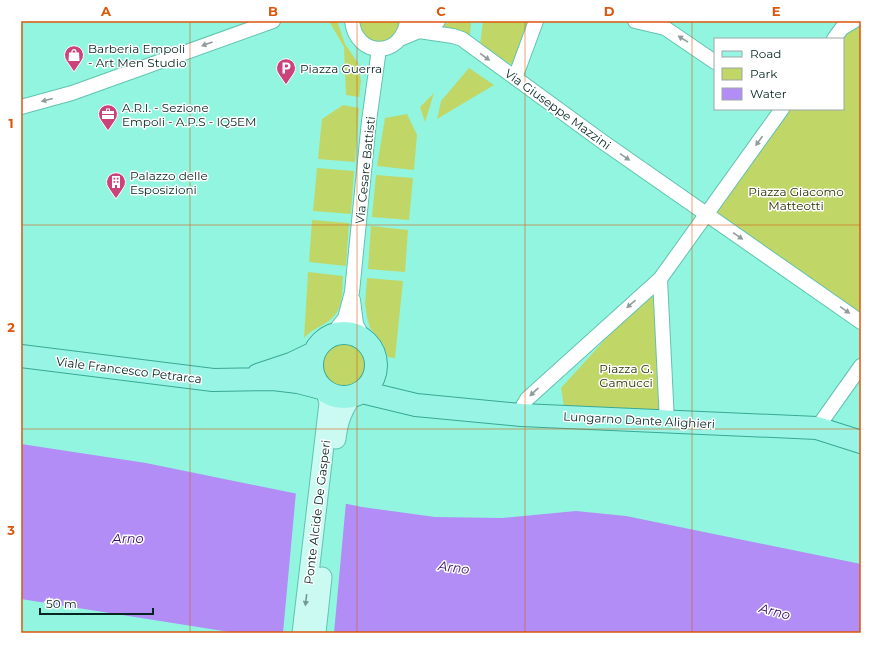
<svg xmlns="http://www.w3.org/2000/svg" width="882" height="654" viewBox="0 0 882 654" font-family="Montserrat,sans-serif">
  <style>
    .green { fill: #c0d667 }
    .water { fill: #b28df6 }
    .pier { fill: #92f5e0 }
    .lines { fill: none; stroke-linecap: round; stroke-linejoin: round }
    .street-casing { stroke: #61c3b0; stroke-width: 16 }
    .secondary-casing { stroke: #61c3b0; stroke-width: 21 }
    .primary-casing { stroke: #38a895; stroke-width: 24 }
    .street { stroke: #fff; stroke-width: 14 }
    .secondary { stroke: #cbfaf2; stroke-width: 19 }
    .primary { stroke: #98f5e5; stroke-width: 22 }
    .oneway { fill: #8e9d9b }
    .oneway2 { fill: #729a94 }
    .grid { fill: none; stroke: #dd560d; stroke-width: 1; stroke-opacity: 0.55 }
    .labels { text-anchor: middle; dominant-baseline: central; stroke-width: 3; stroke-linejoin: round; paint-order: stroke }
    .poi-label { font-size: 12px; fill: #052520; stroke: #fff; text-anchor: start }
    .street-label { font-size: 12px; fill: #052520; stroke: #fff }
    .park-label { font-size: 12px; fill: #2a3200; stroke: #fff }
    .water-label { font-size: 13px; font-style: italic; fill: #380868; stroke: #fff }
    .neatline { fill: none; stroke: #dd560d; stroke-width: 1.5 }
    .grid-label { font-size: 13px; text-anchor: middle; font-weight: bold; fill: #dd560d }
  </style>
  <rect width="100%" height="100%" fill="#92f5e0"/>
  <path class="green" d="M329 21H337L345 44 358 63 361 81 359 97 346 95 344 47Z
    M359 21H400C401 40 373 50 362 33 360 30 360 25 359 21Z
    M455 21H471L470 36 453 29 435 27Z
    M483 21 528 22 514 66 480 45Z
    M854 21H861V322L706 213 782 109H843V39H834Z
    M469 68 494 85 437 119 441 101Z
    M434 93 425 122 420 107Z
    M343 105 359 108 355 162 318 159 322 119Z
    M407 114 417 135 414 170 377 166 385 118Z
    M317 168 354 171 351 214 313 211Z
    M376 175 413 178 409 220 372 217Z
    M312 220 349 223 346 266 309 262Z
    M371 226 408 230 405 272 368 269Z
    M308 272 343 276C342 292 344 309 330 320 321 327 312 329 304 338Z
    M367 278 403 281 395 358 388 357 383 344 370 328 367 317 365 304Z
    M660 279 667 422 564 407 561 388Z
    M319 366a23 23 0 1 1 46 0a23 23 0 1 1-46 0Z"/>
  <path class="water" d="M21 444 146 463 362 507 435 517 502 518 576 511 626 516 861 564V633H236L21 599Z"/>
  <path class="pier" d="M296 492 346 502 334 633H283Z"/>
  <g class="lines">
    <g class="street-casing">
      <path id="street" d="M352 21C356 58 402 58 407 21
        M418 21 432 24 438 21
        M635 21 665 28 715 62
        M402 38 419 31 453 36 462 39 603 142 861 322
        M834 39 842 28 854 21
        M515 78 536 21
        M21 107 72 93 273 21
        M660 279 667 422
        M353 300 356 324 365 341
        M332 335 345 318 352 292 369 121 379 49
        M521 415 523 406 527 399 660 279 782 109
        M817 428 861 366"/>
    </g>
    <g class="secondary-casing">
      <path id="secondary" d="M336 439C338 422 342 410 352 396
        M302 633 329 403 326 392
        M316 633 322 577"/>
    </g>
    <g class="primary-casing">
      <path id="primary" d="M312 365a32 32 0 1 1 64 0a32 32 0 1 1-64 0Z
        M21 356 213 380 273 379 298 382 321 388
        M258 375 291 364 314 353
        M362 392 416 405 521 415 817 428 861 442"/>
    </g>
    <use href="#street" class="street"/>
    <use href="#secondary" class="secondary"/>
    <use href="#primary" class="primary"/>
  </g>
  <defs><path id="oneway-solid" d="M-6-.8H1V-3.2L6.5 0L1 3.2V.8H-6Z"/></defs>
  <g class="oneway">
    <use href="#oneway-solid" transform="translate(683 39) rotate(-148)"/>
    <use href="#oneway-solid" transform="translate(207 44) rotate(160)"/>
    <use href="#oneway-solid" transform="translate(485 57) rotate(36)"/>
    <use href="#oneway-solid" transform="translate(47 100) rotate(165)"/>
    <use href="#oneway-solid" transform="translate(759 141) rotate(126)"/>
    <use href="#oneway-solid" transform="translate(625 157) rotate(35)"/>
    <use href="#oneway-solid" transform="translate(738 236) rotate(35)"/>
    <use href="#oneway-solid" transform="translate(631 304) rotate(139)"/>
    <use href="#oneway-solid" transform="translate(845 310) rotate(35)"/>
    <use href="#oneway-solid" transform="translate(534 392) rotate(137)"/>
  </g>
  <use class="oneway2" href="#oneway-solid" transform="translate(306 600) rotate(97)"/>
  <path class="grid" d="M190 21V633M357 21V633M525 21V633M692 21V633M21 225H861M21 429H861"/>
  <defs>
    <g id="shop-pin" transform="scale(1)"><path d="M0 17L-7.5 6A9.5 9.5 0 1 1 7.5 6Z" fill="#cc437c" stroke="#fff"/><path d="M-5-2.5h2.3a2.7 3.5 0 0 1 5.4 0H5L5.5 6h-11ZM-1.5-2.5h3a1.5 2.3 0 0 0-3 0Z" fill="#fff"/></g>
    <g id="parking-pin" transform="scale(1)"><path d="M0 17L-7.5 6A9.5 9.5 0 1 1 7.5 6Z" fill="#cc437c" stroke="#fff"/><path d="M-3.5-5.5H1a3.5 3.5 0 0 1 0 7H-1V5.5H-3.5ZM-1-3.4V-.6H.8a1.4 1.4 0 0 0 0-2.8Z" fill="#fff"/></g>
    <g id="office-pin" transform="scale(1)"><path d="M0 17L-7.5 6A9.5 9.5 0 1 1 7.5 6Z" fill="#cc437c" stroke="#fff"/><path d="M-6-3h4V-5.5h4V-3h4V5H-6ZM-1-4.5V-3h2v-1.5ZM-6 0V1H6V0Z" fill="#fff"/></g>
    <g id="building-pin" transform="scale(1)"><path d="M0 17L-7.5 6A9.5 9.5 0 1 1 7.5 6Z" fill="#cc437c" stroke="#fff"/><path d="M-4-6H4V6H1V3H-1V6H-4ZM-2.5-4.3h1.7v1.8h-1.7ZM.8-4.3h1.7v1.8H.8ZM-2.5-1h1.7V.8h-1.7ZM.8-1h1.7V.8H.8Z" fill="#fff"/></g>
  </defs>
  <g fill-rule="evenodd">
    <use href="#shop-pin" x="74" y="55"/>
    <use href="#parking-pin" x="286" y="68"/>
    <use href="#office-pin" x="108" y="114"/>
    <use href="#building-pin" x="116" y="182"/>
  </g>
  <g class="labels">
    <g class="poi-label">
      <text x="88" y="48">Barberia Empoli<tspan x="88" dy="14">- Art Men Studio</tspan></text>
      <text x="300" y="68">Piazza Guerra</text>
      <text x="122" y="107">A.R.I. - Sezione<tspan x="122" dy="14">Empoli - A.P.S - IQ5EM</tspan></text>
      <text x="130" y="175">Palazzo delle<tspan x="130" dy="14">Esposizioni</tspan></text>
    </g>
    <g class="street-label">
      <text transform="translate(558 109) rotate(36)">Via Giuseppe Mazzini</text>
      <text transform="translate(365 170) rotate(-84)">Via Cesare Battisti</text>
      <text transform="translate(129 370) rotate(7)">Viale Francesco Petrarca</text>
      <text transform="translate(639 420) rotate(3)">Lungarno Dante Alighieri</text>
      <text transform="translate(317 512) rotate(-83)">Ponte Alcide De Gasperi</text>
    </g>
    <g class="park-label">
      <text x="796" y="191">Piazza Giacomo<tspan x="796" dy="14">Matteotti</tspan></text>
      <text x="626" y="368">Piazza G.<tspan x="626" dy="14">Gamucci</tspan></text>
    </g>
    <g class="water-label">
      <text x="128" y="538">Arno</text>
      <text transform="translate(454 567) rotate(7)">Arno</text>
      <text transform="translate(775 611) rotate(14)">Arno</text>
    </g>
  </g>
  <rect width="882" height="654" fill="none" stroke="#ffffff" stroke-width="44"/>
  <rect x="714" y="38" width="130" height="72" fill="#ffffff" stroke="#9ba8a6"/>
  <rect x="722" y="51" width="20" height="6" fill="#98f5e5" stroke="#9ba8a6"/>
  <text x="750" y="58" font-size="12" fill="#052520">Road</text>
  <rect x="722" y="68" width="20" height="12" fill="#c0d667" stroke="#9ba8a6"/>
  <text x="750" y="78" font-size="12" fill="#052520">Park</text>
  <rect x="722" y="88" width="20" height="12" fill="#b28df6" stroke="#9ba8a6"/>
  <text x="750" y="98" font-size="12" fill="#052520">Water</text>
  <path d="M40 608v6h113v-6" fill="none" stroke="#052520" stroke-width="2"/>
  <text x="46" y="608" font-size="12" fill="#052520" stroke="#ffffff" stroke-width="3" paint-order="stroke">50 m</text>
  <rect x="22" y="22" width="838" height="610" class="neatline"/>
  <g class="grid-label">
    <text x="106" y="16">A</text>
    <text x="273" y="16">B</text>
    <text x="441" y="16">C</text>
    <text x="609" y="16">D</text>
    <text x="776" y="16">E</text>
    <text x="11" y="128">1</text>
    <text x="11" y="332">2</text>
    <text x="11" y="535">3</text>
  </g>
</svg>
